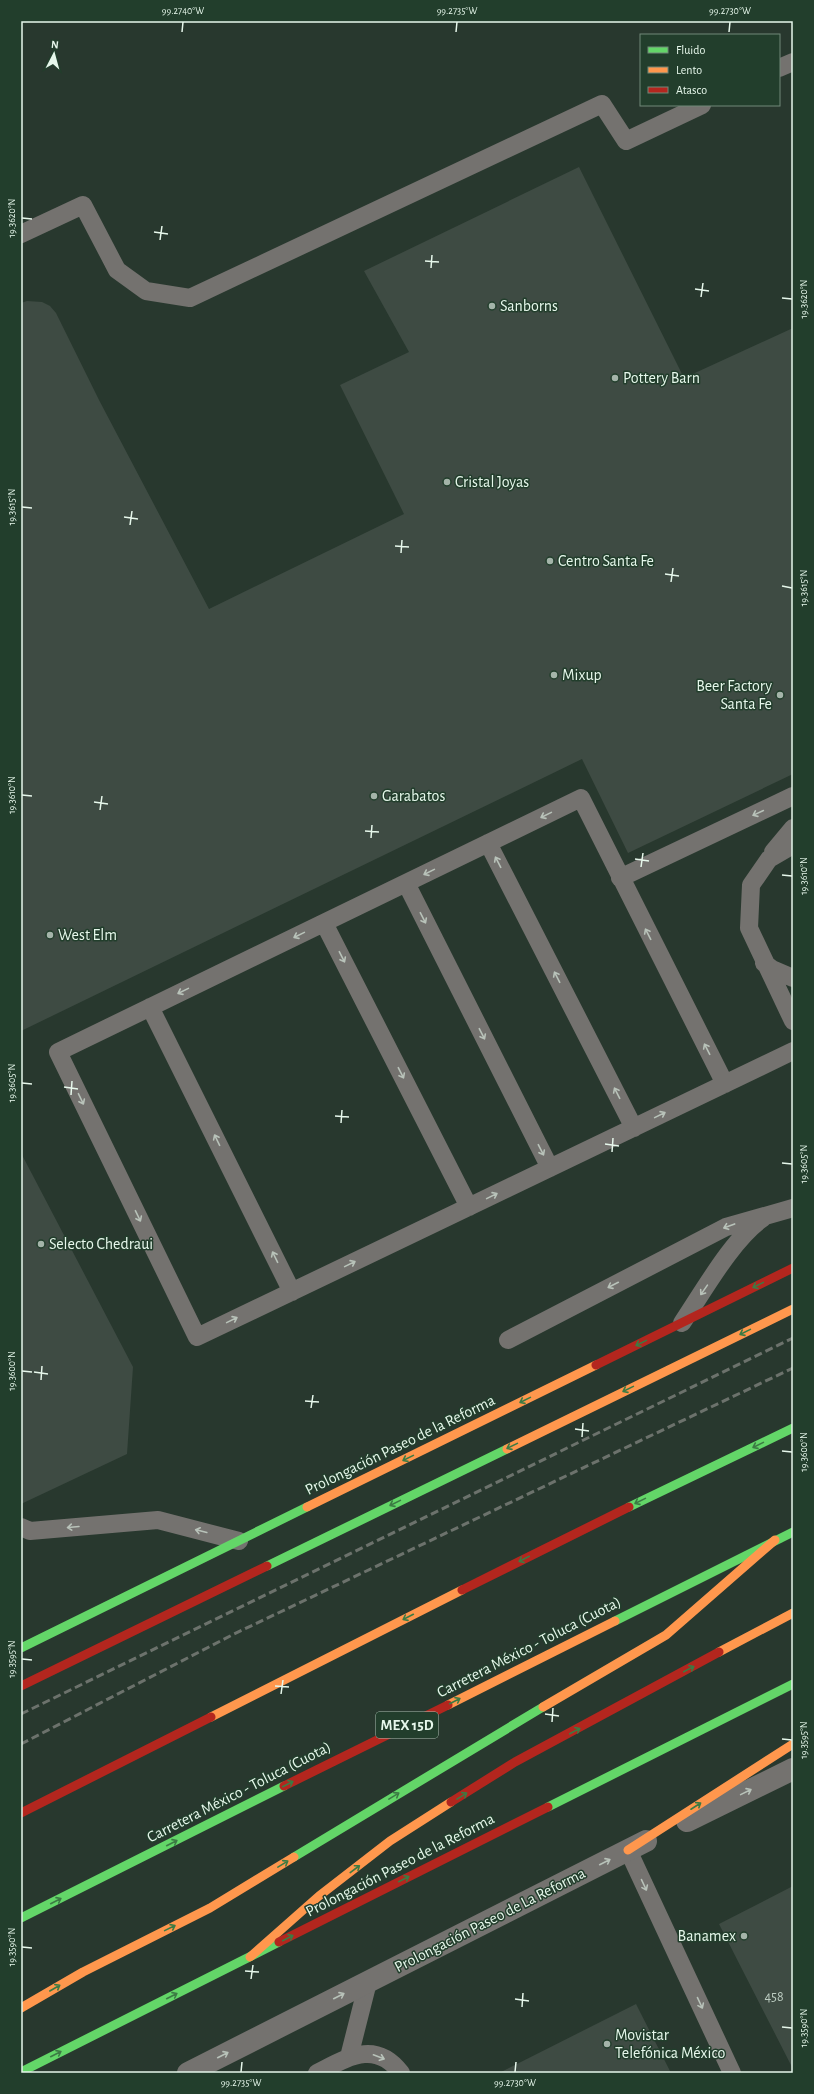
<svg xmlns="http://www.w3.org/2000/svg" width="814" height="2094" viewBox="0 0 814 2094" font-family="'Alegreya Sans',sans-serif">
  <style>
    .building { fill: #3e4b43 }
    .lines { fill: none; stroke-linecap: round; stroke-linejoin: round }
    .lane { stroke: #74726f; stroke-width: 18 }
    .street { stroke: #74726f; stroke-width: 22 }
    .fast { stroke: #63d668; stroke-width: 9 }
    .slow { stroke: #ff974d; stroke-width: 9 }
    .jam { stroke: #b3261e; stroke-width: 9 }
    .rail { stroke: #6c726c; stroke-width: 3; stroke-dasharray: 8 4; stroke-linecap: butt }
    .oneway { stroke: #b8c2b9 }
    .oneway2 { stroke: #3c7b44 }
    .ticks { fill: none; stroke: #e6f7eb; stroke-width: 1.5 }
    .poi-dot { fill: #a4b4a9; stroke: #223e2c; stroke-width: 1.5 }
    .labels { text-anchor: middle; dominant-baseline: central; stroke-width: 3; stroke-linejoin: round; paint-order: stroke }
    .number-label { font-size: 14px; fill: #bcccc1 }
    .shield { fill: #223e2c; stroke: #abc0b2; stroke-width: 1 }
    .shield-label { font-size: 15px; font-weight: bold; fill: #e6f7eb }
    .poi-label { font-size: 16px; fill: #e6f7eb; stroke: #223e2c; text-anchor: start }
    .street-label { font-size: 16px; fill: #e6f7eb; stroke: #223e2c }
    .neatline { fill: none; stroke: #e6f7eb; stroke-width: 1.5 }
    .ticks-label { font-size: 10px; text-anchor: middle; fill: #e6f7eb }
  </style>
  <rect width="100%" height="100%" fill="#28382e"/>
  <path class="building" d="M579 167 684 378 793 328V774L628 853 582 759 21 1031V303L27 301 42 302 50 306 56 313 99 400 209 609 404 514 340 385 409 352 364 271Z
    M21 1153 133 1367 127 1454 21 1504Z
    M793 1886V2069L719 1924Z
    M636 2004 671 2073H499Z"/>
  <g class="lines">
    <path class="lane" d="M779 68 793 62
      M21 234 83 205 117 270 146 291 190 298 602 104 626 141 702 105
      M488 843 634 1128
      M793 845 769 859 751 885 749 928 793 1021
      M773 852 793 828
      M620 878 793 796
      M406 883 550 1168
      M324 923 469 1207
      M764 963 772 969 793 978
      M150 1007 292 1292
      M725 1084 581 798 58 1052 197 1337C396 1242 594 1147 793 1051
      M682 1323C703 1292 733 1238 763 1218
      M508 1340 726 1227 793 1208
      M21 1527 30 1531 158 1520 239 1541
      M628 1850 732 2073
      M349 2057 368 1982
      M317 2073C347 2058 375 2039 401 2073"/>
    <path class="street" d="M687 1821 793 1769
      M188 2073 646 1841"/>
    <path class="fast" d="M629 1507 793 1428
      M267 1566 507 1449
      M615 1621 793 1532
      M21 1648 307 1507
      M548 1807 793 1684
      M294 1857 543 1707
      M21 1918 284 1786
      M21 2072 279 1942"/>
    <path class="slow" d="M507 1449 793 1309
      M307 1507 596 1365
      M719 1652 793 1613
      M448 1705 615 1621
      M543 1707 666 1635 775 1540
      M211 1717 462 1590
      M628 1850 793 1744
      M250 1957 319 1896 390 1841 451 1802
      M21 2008 83 1972 210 1908 294 1857"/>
    <path class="jam" d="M596 1365 793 1268
      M462 1590 629 1507
      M21 1686 267 1566
      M284 1786 448 1705
      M451 1802 515 1762 719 1652
      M21 1813 211 1717
      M279 1942 548 1807"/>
    <path class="rail" d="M21 1714 793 1338
      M21 1744 234 1634 793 1368"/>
  </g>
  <defs><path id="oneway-shaft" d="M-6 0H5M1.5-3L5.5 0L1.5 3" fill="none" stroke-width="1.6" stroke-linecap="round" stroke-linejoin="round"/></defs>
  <g class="oneway">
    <use href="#oneway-shaft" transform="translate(758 813) rotate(155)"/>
    <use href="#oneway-shaft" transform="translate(546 815) rotate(154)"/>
    <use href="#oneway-shaft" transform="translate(498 862) rotate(-117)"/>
    <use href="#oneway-shaft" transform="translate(429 872) rotate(154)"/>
    <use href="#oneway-shaft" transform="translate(423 918) rotate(63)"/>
    <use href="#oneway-shaft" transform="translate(648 934) rotate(-117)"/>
    <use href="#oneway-shaft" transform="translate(299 935) rotate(154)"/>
    <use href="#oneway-shaft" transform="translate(342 957) rotate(63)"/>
    <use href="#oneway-shaft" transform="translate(557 977) rotate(-117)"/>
    <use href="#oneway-shaft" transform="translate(183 991) rotate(154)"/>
    <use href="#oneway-shaft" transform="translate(482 1034) rotate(63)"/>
    <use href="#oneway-shaft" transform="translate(707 1049) rotate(-117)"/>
    <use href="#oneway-shaft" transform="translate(401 1073) rotate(63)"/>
    <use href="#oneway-shaft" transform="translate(617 1093) rotate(-117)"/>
    <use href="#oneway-shaft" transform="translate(81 1099) rotate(64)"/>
    <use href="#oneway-shaft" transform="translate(660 1115) rotate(-26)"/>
    <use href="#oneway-shaft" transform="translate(217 1140) rotate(-116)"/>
    <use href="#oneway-shaft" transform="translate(541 1150) rotate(63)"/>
    <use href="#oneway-shaft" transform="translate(492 1196) rotate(-26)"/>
    <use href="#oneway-shaft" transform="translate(138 1216) rotate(64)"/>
    <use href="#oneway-shaft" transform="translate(729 1226) rotate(160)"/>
    <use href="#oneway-shaft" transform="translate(275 1257) rotate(-116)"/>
    <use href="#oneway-shaft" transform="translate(350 1264) rotate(-26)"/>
    <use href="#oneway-shaft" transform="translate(613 1285) rotate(153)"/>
    <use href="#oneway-shaft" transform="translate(704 1290) rotate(125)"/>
    <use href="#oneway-shaft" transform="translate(232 1320) rotate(-26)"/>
    <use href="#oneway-shaft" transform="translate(73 1527) rotate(175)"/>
    <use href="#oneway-shaft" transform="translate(201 1531) rotate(-166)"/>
    <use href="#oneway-shaft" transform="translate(746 1792) rotate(-26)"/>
    <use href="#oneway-shaft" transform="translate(605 1862) rotate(-27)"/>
    <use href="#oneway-shaft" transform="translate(644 1885) rotate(65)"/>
    <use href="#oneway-shaft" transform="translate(339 1996) rotate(-27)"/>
    <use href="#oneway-shaft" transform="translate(700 2003) rotate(65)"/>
    <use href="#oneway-shaft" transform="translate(223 2055) rotate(-27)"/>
    <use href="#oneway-shaft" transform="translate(379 2057) rotate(21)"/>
  </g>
  <g class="oneway2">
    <use href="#oneway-shaft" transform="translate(758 1285) rotate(154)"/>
    <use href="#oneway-shaft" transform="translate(745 1332) rotate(154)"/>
    <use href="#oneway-shaft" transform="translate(641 1343) rotate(154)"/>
    <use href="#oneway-shaft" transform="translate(628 1389) rotate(154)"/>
    <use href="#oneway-shaft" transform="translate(525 1400) rotate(154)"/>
    <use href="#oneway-shaft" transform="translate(758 1445) rotate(154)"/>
    <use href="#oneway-shaft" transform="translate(512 1446) rotate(154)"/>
    <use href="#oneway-shaft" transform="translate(408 1458) rotate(154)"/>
    <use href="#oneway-shaft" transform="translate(640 1501) rotate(154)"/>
    <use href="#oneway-shaft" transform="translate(395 1503) rotate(154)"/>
    <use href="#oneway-shaft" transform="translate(524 1559) rotate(153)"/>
    <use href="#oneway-shaft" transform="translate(408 1617) rotate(153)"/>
    <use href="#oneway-shaft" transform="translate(689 1669) rotate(-28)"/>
    <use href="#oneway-shaft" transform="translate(455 1701) rotate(-27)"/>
    <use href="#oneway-shaft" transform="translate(575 1731) rotate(-28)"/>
    <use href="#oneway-shaft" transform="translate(288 1784) rotate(-27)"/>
    <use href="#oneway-shaft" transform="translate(394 1796) rotate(-31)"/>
    <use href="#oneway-shaft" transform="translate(462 1796) rotate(-32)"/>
    <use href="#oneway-shaft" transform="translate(696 1806) rotate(-33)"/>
    <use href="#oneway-shaft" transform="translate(172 1843) rotate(-27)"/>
    <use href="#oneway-shaft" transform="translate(283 1864) rotate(-31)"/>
    <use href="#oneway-shaft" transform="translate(355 1869) rotate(-37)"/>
    <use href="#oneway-shaft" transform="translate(404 1879) rotate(-27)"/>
    <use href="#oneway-shaft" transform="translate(56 1901) rotate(-27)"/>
    <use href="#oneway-shaft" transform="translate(170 1928) rotate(-26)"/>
    <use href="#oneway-shaft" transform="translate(288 1938) rotate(-27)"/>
    <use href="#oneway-shaft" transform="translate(55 1988) rotate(-30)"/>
    <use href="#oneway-shaft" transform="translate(172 1996) rotate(-27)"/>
    <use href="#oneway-shaft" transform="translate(56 2054) rotate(-27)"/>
  </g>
  <path class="ticks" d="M182 32 183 22M456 32 457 22M729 32 730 22M22 218 32 219M154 232 168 234M160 240 162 226M425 261 439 262M431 268 432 255M695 289 709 291M701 297 703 283M782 298 792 299M22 507 32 508M124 517 138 519M130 525 132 511M395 546 409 547M401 553 402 540M665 574 679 576M671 582 673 568M782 586 792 588M22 795 32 796M94 802 108 804M100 810 102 796M365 831 379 832M371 838 372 825M635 859 649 861M641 867 643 853M782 875 792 876M22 1083 32 1084M64 1087 78 1089M71 1095 72 1081M335 1116 349 1117M341 1123 342 1110M605 1144 619 1146M612 1152 613 1138M782 1163 792 1164M22 1371 32 1372M34 1372 48 1374M41 1380 42 1366M305 1401 319 1402M311 1408 313 1395M575 1429 589 1431M582 1437 583 1423M782 1451 792 1452M22 1659 32 1660M275 1686 289 1687M281 1694 283 1680M545 1714 559 1716M552 1722 553 1708M782 1739 792 1740M22 1947 32 1948M245 1971 259 1972M251 1979 253 1965M515 1999 529 2001M522 2007 523 1993M782 2027 792 2028M241 2072 242 2062M515 2072 516 2062"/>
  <g class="poi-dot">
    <circle cx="492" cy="306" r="4"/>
    <circle cx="615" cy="378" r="4"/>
    <circle cx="447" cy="482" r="4"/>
    <circle cx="550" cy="561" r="4"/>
    <circle cx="554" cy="675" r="4"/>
    <circle cx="780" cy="695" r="4"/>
    <circle cx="374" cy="796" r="4"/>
    <circle cx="50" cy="935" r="4"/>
    <circle cx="41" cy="1244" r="4"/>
    <circle cx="744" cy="1936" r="4"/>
    <circle cx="607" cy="2044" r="4"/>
  </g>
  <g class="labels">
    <g class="number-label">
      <text x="774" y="1997">458</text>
    </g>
    <rect class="shield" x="376" y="1712" width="62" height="26" rx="3"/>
    <g class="shield-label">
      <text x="407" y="1725">MEX 15D</text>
    </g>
    <g class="poi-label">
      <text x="500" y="306">Sanborns</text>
      <text x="623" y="378">Pottery Barn</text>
      <text x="455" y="482">Cristal Joyas</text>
      <text x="558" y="561">Centro Santa Fe</text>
      <text x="562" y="675">Mixup</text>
      <text x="772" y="686" text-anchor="end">Beer Factory<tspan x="772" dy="18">Santa Fe</tspan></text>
      <text x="382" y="796">Garabatos</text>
      <text x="58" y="935">West Elm</text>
      <text x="49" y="1244">Selecto Chedraui</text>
      <text x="736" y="1936" text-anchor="end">Banamex</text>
      <text x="615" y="2035">Movistar<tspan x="615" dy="18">Telefónica México</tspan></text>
    </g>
    <g class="street-label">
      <text transform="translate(400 1445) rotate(-26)">Prolongación Paseo de la Reforma</text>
      <text transform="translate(529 1647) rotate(-27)">Carretera México - Toluca (Cuota)</text>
      <text transform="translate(239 1792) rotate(-27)">Carretera México - Toluca (Cuota)</text>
      <text transform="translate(400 1865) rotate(-27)">Prolongación Paseo de la Reforma</text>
      <text transform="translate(490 1920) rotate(-27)">Prolongación Paseo de La Reforma</text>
    </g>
  </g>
  <rect width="814" height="2094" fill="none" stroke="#223e2c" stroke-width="44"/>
  <rect x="640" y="34" width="140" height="72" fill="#223e2c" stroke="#708878"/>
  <rect x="648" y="47" width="20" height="6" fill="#63d668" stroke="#708878"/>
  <text x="676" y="54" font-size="12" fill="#e6f7eb">Fluido</text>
  <rect x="648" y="67" width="20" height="6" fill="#ff974d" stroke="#708878"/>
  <text x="676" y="74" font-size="12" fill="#e6f7eb">Lento</text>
  <rect x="648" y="87" width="20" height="6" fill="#b3261e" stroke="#708878"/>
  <text x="676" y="94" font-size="12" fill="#e6f7eb">Atasco</text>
  <g transform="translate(54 54) rotate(6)" stroke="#223e2c" stroke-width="3" paint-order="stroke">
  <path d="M0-3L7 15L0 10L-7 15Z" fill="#e6f7eb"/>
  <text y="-6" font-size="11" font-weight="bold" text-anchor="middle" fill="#e6f7eb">N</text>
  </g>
  <rect x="22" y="22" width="770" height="2050" class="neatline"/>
  <g class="ticks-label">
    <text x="183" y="14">99.2740°W</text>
    <text x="457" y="14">99.2735°W</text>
    <text x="730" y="14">99.2730°W</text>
    <text transform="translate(11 218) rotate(-90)" y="4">19.3620°N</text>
    <text transform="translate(803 299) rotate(-90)" y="4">19.3620°N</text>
    <text transform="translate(11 507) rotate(-90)" y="4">19.3615°N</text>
    <text transform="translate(803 588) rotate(-90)" y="4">19.3615°N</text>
    <text transform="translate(11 795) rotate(-90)" y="4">19.3610°N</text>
    <text transform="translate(803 876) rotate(-90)" y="4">19.3610°N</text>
    <text transform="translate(11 1083) rotate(-90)" y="4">19.3605°N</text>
    <text transform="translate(803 1164) rotate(-90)" y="4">19.3605°N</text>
    <text transform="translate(11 1371) rotate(-90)" y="4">19.3600°N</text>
    <text transform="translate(803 1452) rotate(-90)" y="4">19.3600°N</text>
    <text transform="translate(11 1659) rotate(-90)" y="4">19.3595°N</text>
    <text transform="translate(803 1740) rotate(-90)" y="4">19.3595°N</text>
    <text transform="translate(11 1947) rotate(-90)" y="4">19.3590°N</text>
    <text transform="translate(803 2028) rotate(-90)" y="4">19.3590°N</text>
    <text x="241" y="2086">99.2735°W</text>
    <text x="515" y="2086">99.2730°W</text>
  </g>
</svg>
